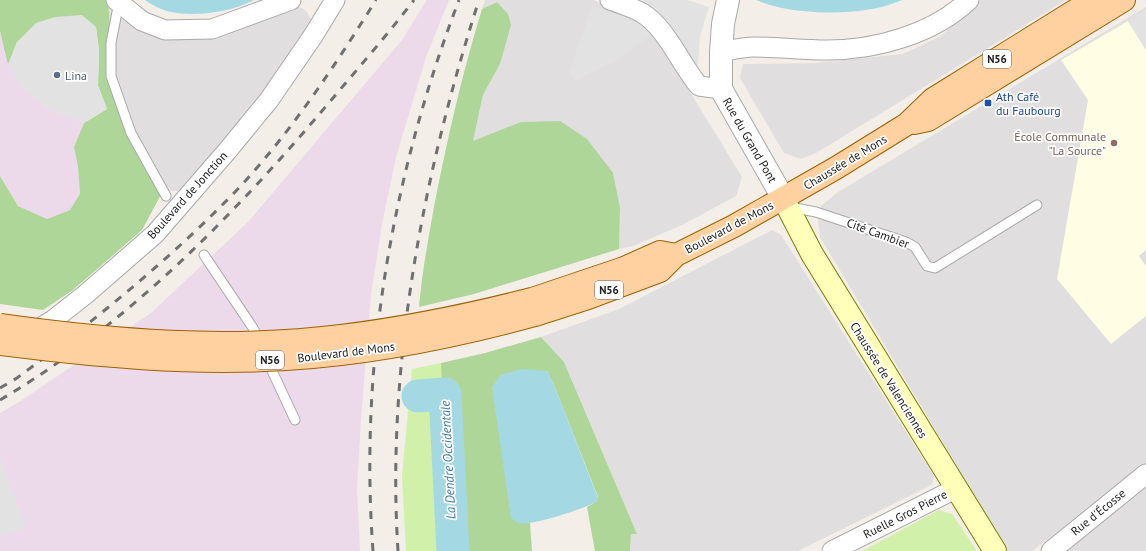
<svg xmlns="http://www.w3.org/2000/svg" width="1146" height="551" viewBox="0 0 1146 551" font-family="'PT Sans',sans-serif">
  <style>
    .residential { fill: #e0dedf }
    .industrial { fill: #ecd9ea }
    .education { fill: #fffde4 }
    .grass { fill: #d1f0aa }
    .forest { fill: #aed699 }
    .parking { fill: #e2e2e2 }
    .water { fill: #a4d9e4 }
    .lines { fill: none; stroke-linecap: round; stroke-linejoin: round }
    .river { stroke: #a4d9e4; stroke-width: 33 }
    .service-casing { stroke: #a9a9a9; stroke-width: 11 }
    .minor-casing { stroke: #a9a9a9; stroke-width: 21 }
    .tertiary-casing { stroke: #a9a9a9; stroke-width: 24 }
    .secondary-casing { stroke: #7b8100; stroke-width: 24 }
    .primary-casing { stroke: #9f6100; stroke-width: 24 }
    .service { stroke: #fff; stroke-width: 9 }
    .minor { stroke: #fff; stroke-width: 19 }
    .tertiary { stroke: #fff; stroke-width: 22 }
    .secondary { stroke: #ffffb9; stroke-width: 22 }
    .primary { stroke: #ffd1a0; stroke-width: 22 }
    .rail { stroke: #707070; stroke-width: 3; stroke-dasharray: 8 8; stroke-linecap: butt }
    .primary-bridge-casing { stroke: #9f6100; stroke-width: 24; stroke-linecap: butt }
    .primary-bridge { stroke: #ffd1a0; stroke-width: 22 }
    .service-dot { fill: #5c6f8a; stroke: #fff; stroke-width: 1.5 }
    .transit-dot { fill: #1a4fb4; stroke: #fff; stroke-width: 1.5 }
    .education-dot { fill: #8d6e63; stroke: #fff; stroke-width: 1.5 }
    .labels { text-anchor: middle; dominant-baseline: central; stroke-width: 3.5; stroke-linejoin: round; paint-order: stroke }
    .shield { fill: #fff; stroke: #646464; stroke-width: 1 }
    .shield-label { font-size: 11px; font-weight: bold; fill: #222 }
    .service-label { font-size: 12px; fill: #4e5e75; stroke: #fff; text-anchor: start }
    .transit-label { font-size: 12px; fill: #164399; stroke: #fff; text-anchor: start }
    .education-label { font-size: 12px; fill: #785e54; stroke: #fff; text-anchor: end }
    .street-label { font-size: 12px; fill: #222; stroke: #fff }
    .water-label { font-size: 13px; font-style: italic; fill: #3e7bab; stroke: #fff }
  </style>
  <rect width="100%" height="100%" fill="#f3eee8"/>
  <path class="residential" d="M108 0 168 35 298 6 306 11 312 21 313 36 193 191H163L131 133 111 76V43Z
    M485 0H593L637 16 657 38 742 177 736 196 682 225 633 246 619 249 620 208 473 141 483 95 500 64 497 2 482 9Z
    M981 0H1066L816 153 801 159 784 153 740 78 743 64 815 63 903 54 941 36Z
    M1146 7V466L1032 551H1008L820 237 818 218 821 206 838 192Z
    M772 230 781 235 934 476 932 485 798 551H630L631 534H637L564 362 541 337 619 309Z
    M1146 474V551H1051Z"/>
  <path class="industrial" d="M427 0H449L426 57 396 157 382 224 371 294 361 419 357 489 360 551H0V413L19 402 151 313 248 222 402 40Z
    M0 31 8 65 44 106 84 123 74 147 78 167 80 195 70 210 47 219 18 206 0 176Z"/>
  <path class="education" d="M1128 21 1146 50V250L1139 256 1146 266V316L1111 344 1057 279 1088 100 1061 60Z"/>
  <path class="grass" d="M441 363 447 551H406L402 476 412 369Z
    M939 510 952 514 977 551H862Z"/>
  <path class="forest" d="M0 0H108L111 43V76L131 133 163 191 142 230 73 290 43 310 0 304V176L18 206 47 219 70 210 80 194 78 167 74 147 84 123 107 109 98 86 99 51 96 27 17 42 8 65 0 31Z
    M497 2 508 14 511 25 500 64 483 95 473 141 521 122 560 121 587 139 613 173 620 208 619 249 474 294 419 307C422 273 428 240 434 207 447 140 462 74 482 9Z
    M541 337 564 362 637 534H631L630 551H595L587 507 596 502 598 497 554 385 547 371 519 523H530L532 551H447L441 363 485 353Z"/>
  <path class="parking" d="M643 0H687L709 7 700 36 698 64 688 73 659 30 615 61 575 81 569 73 592 5 628 18 633 10 643 5Z
    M1146 9V50L1128 21Z
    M82 15 96 27 99 51 98 86 107 109 84 123 44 106 23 88 8 65 17 42 36 23 55 17Z
    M0 458 26 527 0 536Z"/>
  <path class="water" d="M145 0H254C232 12 192 18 167 11 159 9 151 4 145 0Z
    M756 0H902C869 15 817 15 782 8 773 6 764 3 756 0Z
    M521 369 547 371 554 385 598 498 596 502C586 508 529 527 518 523 516 522 513 519 511 518L492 387 501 375Z"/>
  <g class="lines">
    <path class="river" d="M418 396 445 394 453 551"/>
    <g class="service-casing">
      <path id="service" d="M117 12 111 43V76L131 133 166 196
        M790 207 816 212 906 242 915 247 927 266 935 268 1037 205
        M204 255 253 328 259 341
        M267 360 295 420"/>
    </g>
    <g class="minor-casing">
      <path id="minor" d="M116 0 142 21 165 30 212 29 291 0
        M610 0C620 4 632 7 642 13 666 27 681 65 699 86L721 89
        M721 52C731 50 743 47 754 47 778 47 803 50 827 50 876 50 933 34 969 0
        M30 334 53 320 86 294 155 234 228 150 269 100 313 36 335 0
        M832 551 955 489
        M1051 551 1146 474"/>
    </g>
    <g class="tertiary-casing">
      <path id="tertiary" d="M728 0 723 24 721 52V89L783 198"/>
    </g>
    <g class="secondary-casing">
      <path id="secondary" d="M783 198 812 254 995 551"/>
    </g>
    <g class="primary-casing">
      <path id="primary" d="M914 123 928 120 1124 0
        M532 299 624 268 660 252 676 255
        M535 315 588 298 660 271 676 255 734 226 836 168 907 124 933 99 1092 0"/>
    </g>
    <use href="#service" class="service"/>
    <use href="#minor" class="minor"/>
    <use href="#tertiary" class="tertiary"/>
    <use href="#secondary" class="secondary"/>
    <use href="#primary" class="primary"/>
    <path class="rail" d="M0 388 17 378C95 320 167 262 235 192 290 134 334 67 376 0
      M0 400C130 323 236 213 333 98 360 66 388 34 414 0
      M373 551C359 364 392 175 459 0
      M398 551C386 367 423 174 479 0"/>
    <g class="primary-bridge-casing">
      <path id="primary-bridge" d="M0 325C113 341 228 350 341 336 406 328 469 315 532 299
        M0 344C95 356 190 365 286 359 371 354 454 337 535 315"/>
    </g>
    <use href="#primary-bridge" class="primary-bridge"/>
  </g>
  <circle class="service-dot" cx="57" cy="75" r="4"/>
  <rect class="transit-dot" x="984" y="99" width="8" height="8" rx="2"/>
  <circle class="education-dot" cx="1114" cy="143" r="4"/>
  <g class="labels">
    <g class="shield">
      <rect x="983" y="50" width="28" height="18" rx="3"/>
      <rect x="595" y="281" width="28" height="18" rx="3"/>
      <rect x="256" y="351" width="28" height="18" rx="3"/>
    </g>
    <g class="shield-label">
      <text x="997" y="59">N56</text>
      <text x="609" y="290">N56</text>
      <text x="270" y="360">N56</text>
    </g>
    <g class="service-label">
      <text x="65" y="75">Lina</text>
    </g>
    <g class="transit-label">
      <text x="996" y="96">Ath Café<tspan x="996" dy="14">du Faubourg</tspan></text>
    </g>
    <g class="education-label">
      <text x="1106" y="136">École Communale<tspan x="1106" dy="14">"La Source"</tspan></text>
    </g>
    <g class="street-label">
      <text transform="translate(750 140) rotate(60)">Rue du Grand Pont</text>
      <text transform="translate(845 162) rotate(-31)">Chaussée de Mons</text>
      <text transform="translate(187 195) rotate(-48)">Boulevard de Jonction</text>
      <text transform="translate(729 227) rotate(-28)">Boulevard de Mons</text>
      <text transform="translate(878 233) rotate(20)">Cité Cambier</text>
      <text transform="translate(346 352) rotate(-7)">Boulevard de Mons</text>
      <text transform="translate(889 380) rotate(58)">Chaussée de Valenciennes</text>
      <text transform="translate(1098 512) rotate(-39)">Rue d'Écosse</text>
      <text transform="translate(905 514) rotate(-27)">Ruelle Gros Pierre</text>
    </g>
    <g class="water-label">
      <text transform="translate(448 460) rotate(-93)">La Dendre Occidentale</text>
    </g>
  </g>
</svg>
